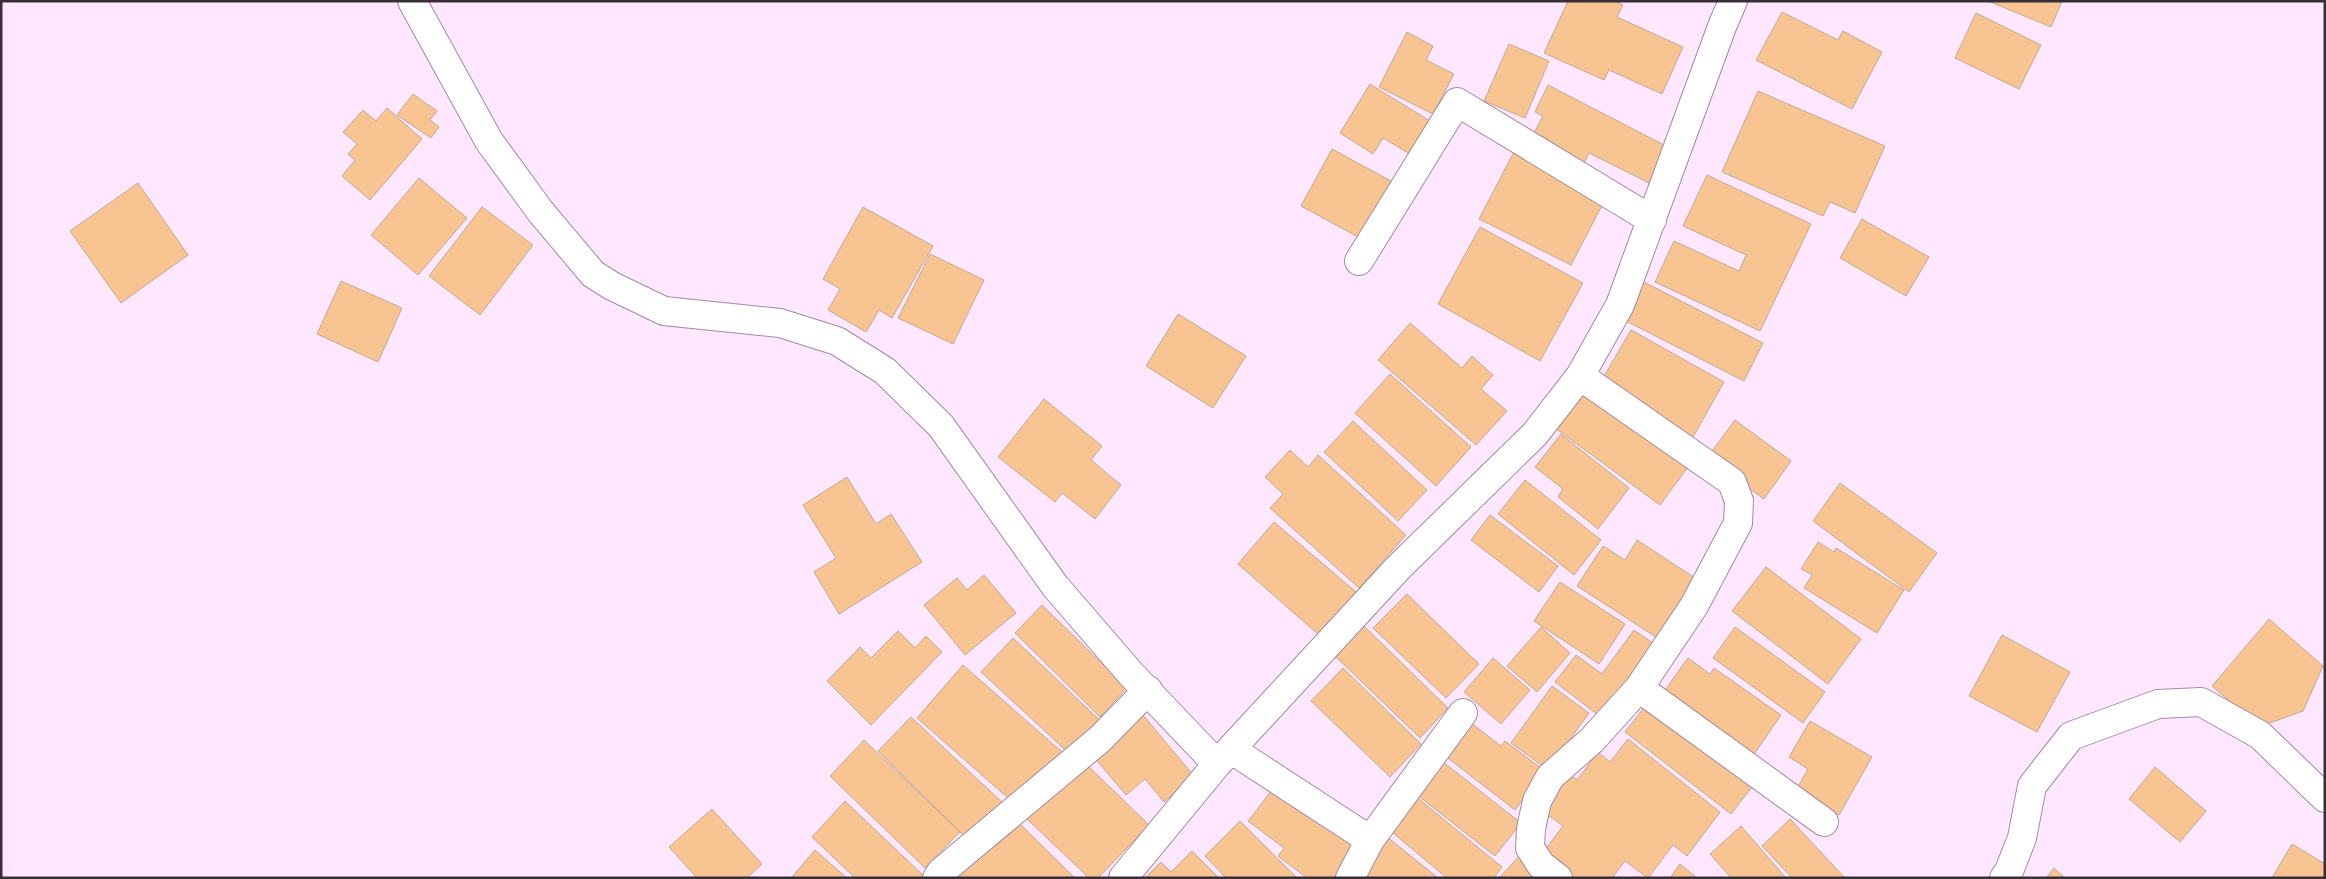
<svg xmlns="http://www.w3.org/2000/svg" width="2326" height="879" viewBox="0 0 2326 879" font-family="'Open Sans',sans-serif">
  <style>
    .building { fill: #f8c492; stroke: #c1aa94 }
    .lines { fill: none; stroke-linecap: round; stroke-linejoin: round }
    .minor-casing { stroke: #a18ba1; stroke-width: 30 }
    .minor { stroke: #fff; stroke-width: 28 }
  </style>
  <rect width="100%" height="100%" fill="#ffe7ff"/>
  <path class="building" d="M1568 1H1615L1623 5 1617 17 1683 47 1662 94 1609 70 1604 80 1544 53Z
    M1988 1H2062L2051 27Z
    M1782 12 1838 40 1843 31 1882 52 1852 109 1756 60Z
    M1976 13 2041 45 2019 89 1955 58Z
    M1407 32 1433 46 1426 60 1454 74 1433 114 1379 87Z
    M1509 44 1549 61 1525 118 1484 101Z
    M1370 84 1430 121 1410 154 1383 138 1373 154 1340 133Z
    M1548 85 1668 147 1649 183 1589 153 1580 171 1543 153 1549 140 1534 133 1543 116 1535 112Z
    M1758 91 1885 146 1855 213 1830 202 1823 216 1722 172Z
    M413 94 437 111 430 120 439 127 431 138 397 115Z
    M387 108 422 139 370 200 342 176 355 160 348 154 357 144 343 132 363 110 376 121Z
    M1516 148 1608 194 1571 265 1479 219Z
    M1332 149 1391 181 1360 238 1301 206Z
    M1707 175 1811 224 1760 331 1655 282 1674 241 1739 271 1746 255 1683 226Z
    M419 178 467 218 418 275 371 235Z
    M138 183 188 255 121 303 70 231Z
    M482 207 533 245 480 315 429 276Z
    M863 207 933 246 892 318 879 310 866 332 828 310 840 289 823 279Z
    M1862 219 1929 257 1906 296 1840 258Z
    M1480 227 1583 283 1540 361 1438 304Z
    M930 254 984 280 953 344 898 318Z
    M1640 280 1763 343 1744 381 1620 318Z
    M341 281 402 308 378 362 317 334Z
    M1178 314 1246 356 1213 408 1146 366Z
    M1410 323 1462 368 1472 356 1493 375 1481 389 1507 411 1476 445 1378 360Z
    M1631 330 1724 382 1693 437 1599 385Z
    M1390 374 1471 447 1436 486 1355 413Z
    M1583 382 1691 463 1660 505 1551 425Z
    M1044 399 1102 446 1091 460 1121 485 1095 519 1062 493 1055 502 998 457Z
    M1735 420 1791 461 1764 499 1707 458Z
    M1353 421 1427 490 1398 521 1324 452Z
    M1561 434 1629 488 1598 529 1558 497 1563 489 1535 467Z
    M1290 450 1308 467 1318 455 1406 535 1359 588 1270 508 1283 494 1265 477Z
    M847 477 876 524 891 514 922 562 839 614 814 572 836 558 803 505Z
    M1525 480 1601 540 1574 575 1498 514Z
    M1840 483 1937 553 1909 592 1813 521Z
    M1490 515 1558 566 1539 592 1471 540Z
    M1274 522 1356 592 1319 635 1238 564Z
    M1637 540 1695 578 1656 637 1577 586 1603 546 1625 560Z
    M1818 542 1834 552 1836 548 1904 590 1877 633 1804 588 1812 575 1801 569Z
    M1766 567 1861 639 1828 684 1732 611Z
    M984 575 1016 613 965 655 924 605 957 578 967 590Z
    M1560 582 1625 624 1599 664 1534 621Z
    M1407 594 1479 664 1446 698 1373 628Z
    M1042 605 1127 688 1100 717 1015 633Z
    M2269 619 2323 666 2303 711 2259 727 2212 686Z
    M1364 626 1448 708 1420 738 1335 656Z
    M1541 627 1570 653 1537 692 1507 666Z
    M1735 627 1825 692 1803 723 1713 658Z
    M1634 630 1656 645 1602 718 1555 682 1576 655 1602 674Z
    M898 631 915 648 926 636 942 652 871 725 827 681 860 647 871 658Z
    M2002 635 2070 672 2037 732 1969 696Z
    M1013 638 1105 725 1074 758 981 672Z
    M1493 658 1530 690 1501 724 1464 692Z
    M1688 658 1710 674 1714 668 1781 715 1748 763 1658 700Z
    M963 665 1062 752 1016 805 917 718Z
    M1343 668 1421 744 1390 777 1311 701Z
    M1552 686 1589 713 1548 770 1511 743Z
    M1650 700 1756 782 1731 814 1625 732Z
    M1143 715 1194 776 1164 802 1145 779 1126 795 1093 756Z
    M911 717 1005 805 971 840 960 832 878 751Z
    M1466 719 1501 746 1505 741 1545 771 1515 810 1440 752Z
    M1810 721 1872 757 1839 815 1796 790 1808 769 1789 757Z
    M1628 739 1720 812 1687 856 1673 845 1648 878 1625 861 1612 878H1573L1542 854 1563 826 1541 810 1568 773 1577 780 1598 752 1610 762Z
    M864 740 960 832 925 868 830 776Z
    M1438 758 1521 823 1495 856 1412 791Z
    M1082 760 1149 825 1098 878H1089L1026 818Z
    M2155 767 2206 811 2180 842 2129 799Z
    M1276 785 1360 848 1338 878H1307L1278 856 1284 848 1248 821Z
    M1414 795 1502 867 1494 878H1447L1387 828Z
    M845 801 926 878H855L812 837Z
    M712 809 762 864 747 878H697L669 847Z
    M1014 818 1075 878H956Z
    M1790 819 1845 878H1792L1762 846Z
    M1240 821 1297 878H1226L1205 856Z
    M1741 826 1786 878H1731L1710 854Z
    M1386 836 1438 878H1370L1359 869Z
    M2292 844 2325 864V878H2272Z
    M815 850 847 878H791Z
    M1192 851 1219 878H1145L1161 862 1171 872Z
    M1521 854 1540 872 1534 878H1499Z
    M1680 864 1697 878H1670Z
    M2054 868 2065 878H2046Z"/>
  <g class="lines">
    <g class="minor-casing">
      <path id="minor" d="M412 1 489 141 540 211 593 274 612 286 664 311 780 323 837 341 885 371 941 426 1055 586 1131 674 1217 764
        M1359 261 1457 102 1652 220
        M1639 688 1824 822
        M1232 750 1370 840 1350 878
        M1370 840 1463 713
        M937 878 941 872 1100 739 1148 690
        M1123 878 1217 764 1399 567 1535 434 1580 376 1620 305 1723 24 1733 1
        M1558 878 1541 865 1530 848 1531 829 1537 801 1550 777 1592 740 1639 688 1694 606 1738 523 1739 501 1732 482 1580 376
        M2004 878 2009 871 2022 838 2032 786 2071 736 2158 704 2201 702 2260 735 2325 798"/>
    </g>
    <use href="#minor" class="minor"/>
  </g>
  <rect width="2326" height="879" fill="none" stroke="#372e37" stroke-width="5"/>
</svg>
